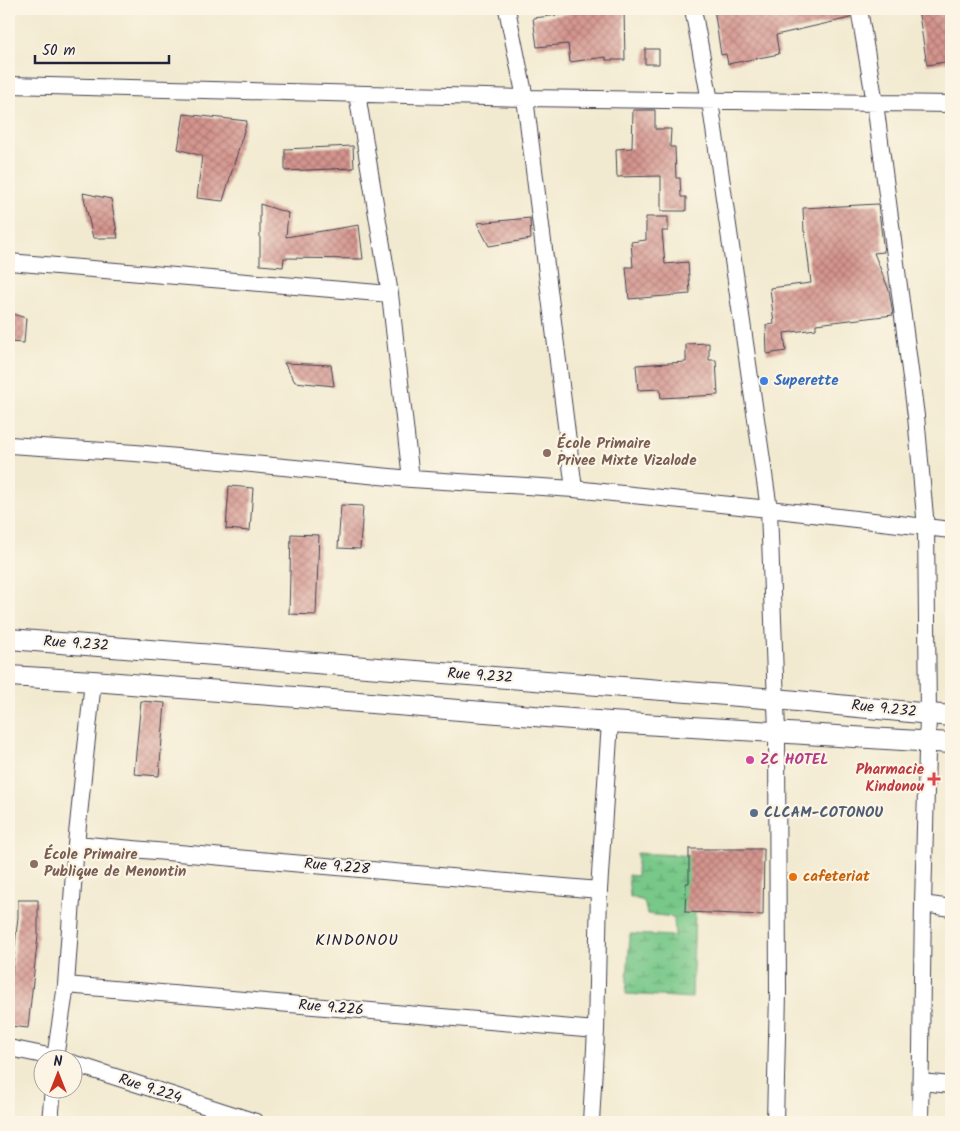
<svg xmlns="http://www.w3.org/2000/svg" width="960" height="1131" viewBox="0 0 960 1131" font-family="Kalam,sans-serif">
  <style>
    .wetland { fill: url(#wetland-marsh); stroke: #4d7562 }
    .building { fill: url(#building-cross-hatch) }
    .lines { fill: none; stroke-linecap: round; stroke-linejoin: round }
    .minor-casing { stroke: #414051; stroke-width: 18 }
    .tertiary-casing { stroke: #414051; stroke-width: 22 }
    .minor { stroke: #fff; stroke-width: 16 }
    .tertiary { stroke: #fff; stroke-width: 20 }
    .shop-dot { fill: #3f7fe0; stroke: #fcf5e5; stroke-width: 2 }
    .education-dot { fill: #8d6e63; stroke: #fcf5e5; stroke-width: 2 }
    .hotel-dot { fill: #d1479c; stroke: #fcf5e5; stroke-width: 2 }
    .health-dot { fill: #e0444e; stroke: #fcf5e5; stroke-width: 2 }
    .service-dot { fill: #5c6f8a; stroke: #fcf5e5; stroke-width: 2 }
    .food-dot { fill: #e8710a; stroke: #fcf5e5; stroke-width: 2 }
    .labels { text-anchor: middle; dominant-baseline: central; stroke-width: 4.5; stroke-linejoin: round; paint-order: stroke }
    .shop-label { font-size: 15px; font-weight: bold; fill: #366cbe; stroke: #fcf5e5; text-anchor: start }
    .education-label { font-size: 15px; font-weight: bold; fill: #785e54; stroke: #fcf5e5; text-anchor: start }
    .street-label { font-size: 15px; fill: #22223b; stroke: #fcf5e5 }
    .hotel-label { font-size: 15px; font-weight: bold; fill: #b23c85; stroke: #fcf5e5; text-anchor: start }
    .health-label { font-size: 15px; font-weight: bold; fill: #be3a42; stroke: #fcf5e5; text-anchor: end }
    .service-label { font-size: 15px; font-weight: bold; fill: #4e5e75; stroke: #fcf5e5; text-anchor: start }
    .food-label { font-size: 15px; font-weight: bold; fill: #c56008; stroke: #fcf5e5; text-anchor: start }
    .neighbourhood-label { font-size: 16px; letter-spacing: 1px; fill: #22223b; stroke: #fcf5e5 }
  </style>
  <defs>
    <pattern id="wetland-marsh" width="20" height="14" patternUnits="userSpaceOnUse" patternTransform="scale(1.25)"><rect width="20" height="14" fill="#78c889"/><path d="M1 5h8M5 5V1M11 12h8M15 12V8" fill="none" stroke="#62a271"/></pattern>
    <pattern id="building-cross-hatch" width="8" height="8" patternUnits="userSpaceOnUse" patternTransform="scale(1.25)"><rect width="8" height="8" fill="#d4948d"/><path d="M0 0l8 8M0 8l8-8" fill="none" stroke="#ac7874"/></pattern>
  </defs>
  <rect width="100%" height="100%" fill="#fcf5e5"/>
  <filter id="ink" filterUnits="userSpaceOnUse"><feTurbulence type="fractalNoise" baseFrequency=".02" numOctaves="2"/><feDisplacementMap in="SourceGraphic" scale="10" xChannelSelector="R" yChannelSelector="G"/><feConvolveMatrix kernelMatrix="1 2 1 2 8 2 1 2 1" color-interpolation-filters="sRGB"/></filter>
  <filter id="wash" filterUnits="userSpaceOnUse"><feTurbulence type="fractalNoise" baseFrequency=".0096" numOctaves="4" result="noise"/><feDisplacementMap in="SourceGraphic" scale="20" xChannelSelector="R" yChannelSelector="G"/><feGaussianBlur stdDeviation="1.12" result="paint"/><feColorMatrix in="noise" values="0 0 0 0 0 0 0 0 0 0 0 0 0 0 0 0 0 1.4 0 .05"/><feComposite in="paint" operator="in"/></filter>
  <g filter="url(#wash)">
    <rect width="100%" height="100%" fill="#f2ead0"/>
    <path class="wetland" d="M637 853 697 856 692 998 626 994 630 934 675 936 674 917 647 914 644 901 630 897 628 875 637 876Z"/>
    <g id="blocks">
      <path class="building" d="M567 9H624L625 60H606V57L570 62 568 44 537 47 533 18 568 14Z
        M714 9H849L850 18 776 35 779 54 728 64 726 54 721 55Z
        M918 9H951V61L927 65Z
        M645 49H659V64H645Z
        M633 110H655V129H671L670 147H675L676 178H680L681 197H686V211H661V176L617 177 616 149 632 148Z
        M184 114 247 121 223 201 197 198 202 156 178 149Z
        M353 146 354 168 285 171V149Z
        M83 193 111 199 118 238H93Z
        M260 204 288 213 286 237 359 225 363 259 284 258 283 267 260 265Z
        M878 204 884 252 874 253 889 290 893 315 816 324V329L784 333 786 351 767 354 766 325 774 324 770 288 811 283 805 232H804L803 208Z
        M646 217H668V231H662L665 264 688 262 690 294 629 299 626 267H633L631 242 646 240Z
        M530 218 531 239 489 246 477 223Z
        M9 313 26 318 24 343 9 342Z
        M709 343V360H716L718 395 661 398 660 389 638 390 636 365 686 362V344Z
        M284 363 331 365 334 386 295 382Z
        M229 486 253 488 250 531 226 529Z
        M341 505 363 506 360 549 338 548Z
        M291 534 319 535 316 615 289 614Z
        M141 701 165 703 159 776 134 774Z
        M689 849H764L763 915 685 912 686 883H689Z
        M18 900H38V935L28 1028 9 1026V1001L18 917Z"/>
    </g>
  </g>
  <g filter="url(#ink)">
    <use href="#blocks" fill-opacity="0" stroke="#414051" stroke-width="1"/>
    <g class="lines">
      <g class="minor-casing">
        <path id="minor" d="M507 9 525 98 574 489
          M693 9 710 101 769 509 777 732 778 993 775 1122
          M859 9 875 103 916 416 926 528 928 714 923 904 920 1122
          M9 85 525 98 951 104
          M357 94 390 294 411 479
          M9 262 390 294
          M9 445 135 453 411 479 574 489 769 509 951 530
          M76 844 599 890
          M923 904 951 908
          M66 985 596 1030
          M9 1048 58 1058
          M55 1058 66 985 76 844 93 681
          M72 1063 256 1122
          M921 1082 951 1085
          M50 1122 53 1088
          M591 1122 596 1030 599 890 610 722"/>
      </g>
      <g class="tertiary-casing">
        <path id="tertiary" d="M9 639 776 699 951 716
          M9 676 93 681 610 722 951 743"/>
      </g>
      <use href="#minor" class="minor"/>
      <use href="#tertiary" class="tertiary"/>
    </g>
  </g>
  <circle class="shop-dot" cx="764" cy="381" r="5"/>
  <g class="education-dot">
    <circle cx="547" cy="453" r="5"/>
    <circle cx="34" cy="864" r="5"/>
  </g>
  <circle class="hotel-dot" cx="750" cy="760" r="5"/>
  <path class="health-dot" d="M931.5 771.5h5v5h5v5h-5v5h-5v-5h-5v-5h5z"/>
  <circle class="service-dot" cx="754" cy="813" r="5"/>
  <circle class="food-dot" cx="793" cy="877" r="5"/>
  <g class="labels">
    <g class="shop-label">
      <text x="774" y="381">Superette</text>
    </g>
    <g class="education-label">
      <text x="557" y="444">École Primaire<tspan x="557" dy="17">Privee Mixte Vizalode</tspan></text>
      <text x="44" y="855">École Primaire<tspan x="44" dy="17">Publique de Menontin</tspan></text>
    </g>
    <g class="street-label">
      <text transform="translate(76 644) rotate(4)">Rue 9.232</text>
      <text transform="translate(480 676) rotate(4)">Rue 9.232</text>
      <text transform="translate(884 709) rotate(6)">Rue 9.232</text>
      <text transform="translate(337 867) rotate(5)">Rue 9.228</text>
      <text transform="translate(331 1008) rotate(5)">Rue 9.226</text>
      <text transform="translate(150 1089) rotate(18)">Rue 9.224</text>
    </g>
    <g class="hotel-label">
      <text x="760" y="760">ZC HOTEL</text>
    </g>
    <g class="health-label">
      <text x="924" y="770">Pharmacie<tspan x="924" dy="17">Kindonou</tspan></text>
    </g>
    <g class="service-label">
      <text x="764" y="813">CLCAM-COTONOU</text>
    </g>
    <g class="food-label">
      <text x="803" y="877">cafeteriat</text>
    </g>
    <g class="neighbourhood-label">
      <text x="357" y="940">KINDONOU</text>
    </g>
  </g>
  <rect width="960" height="1131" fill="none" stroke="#fcf5e5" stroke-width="30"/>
  <g transform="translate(58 1074)"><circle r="24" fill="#fcf5e5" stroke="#a5a1a1"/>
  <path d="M0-4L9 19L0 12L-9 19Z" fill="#c8321e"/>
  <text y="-8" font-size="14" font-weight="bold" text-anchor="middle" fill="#22223b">N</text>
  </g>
  <path d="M35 55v8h134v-8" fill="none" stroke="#22223b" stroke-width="2.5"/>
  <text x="42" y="55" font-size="15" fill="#22223b" stroke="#fcf5e5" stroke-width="4" paint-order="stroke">50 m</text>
</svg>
